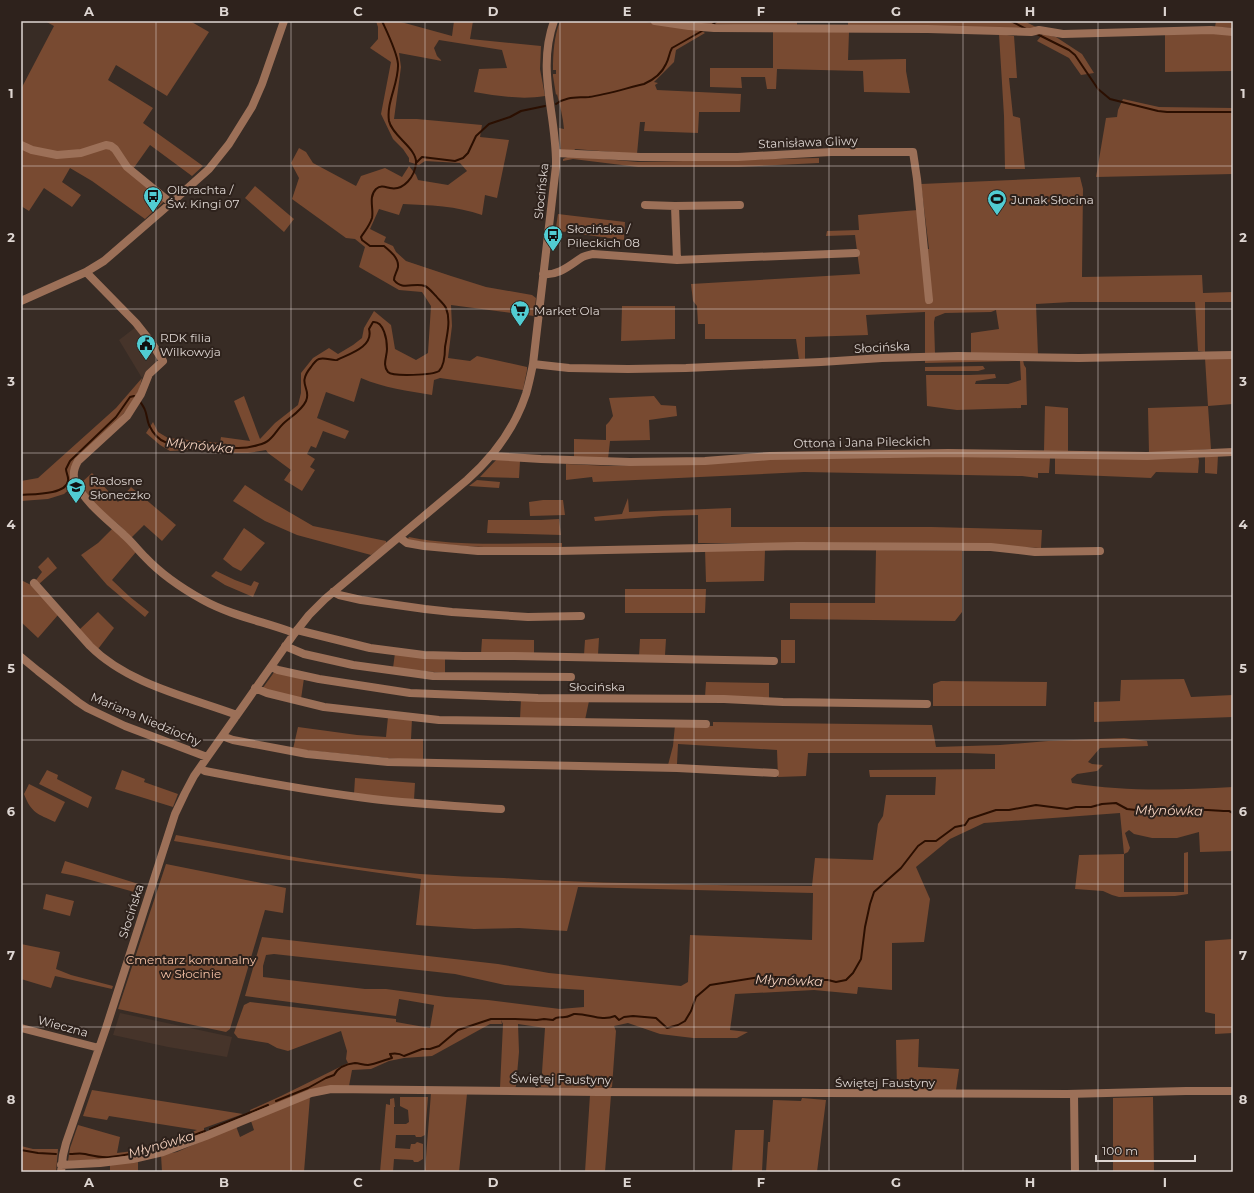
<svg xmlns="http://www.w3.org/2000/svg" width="1254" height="1193" viewBox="0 0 1254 1193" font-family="Montserrat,sans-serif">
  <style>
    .built { fill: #46342a }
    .green { fill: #784a31; fill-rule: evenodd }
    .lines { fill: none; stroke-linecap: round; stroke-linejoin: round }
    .stream { stroke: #2b0f01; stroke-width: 2 }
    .minor { stroke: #9c7058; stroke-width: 8 }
    .grid { fill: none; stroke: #ded6d2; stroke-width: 1; stroke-opacity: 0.55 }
    .labels { text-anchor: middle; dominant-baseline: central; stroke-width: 4; stroke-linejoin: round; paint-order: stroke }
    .street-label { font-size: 12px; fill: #ded6d2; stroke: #2e221c }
    .poi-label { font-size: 12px; fill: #ded6d2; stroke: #2e221c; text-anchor: start }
    .park-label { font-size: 12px; fill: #f5c1a5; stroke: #2e221c }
    .water-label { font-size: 13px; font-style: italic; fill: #f4d1be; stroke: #2e221c }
    .neatline { fill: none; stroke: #ded6d2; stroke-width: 1.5 }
    .grid-label { font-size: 13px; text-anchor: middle; font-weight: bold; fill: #ded6d2 }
  </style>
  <rect width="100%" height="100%" fill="#382c25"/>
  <path class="built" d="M136 327 160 361 151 368 142 378 119 340Z
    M120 1013 232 1037 227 1057 168 1047 113 1035Z"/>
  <path class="green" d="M45 21H190L209 32 167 96 116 65 108 80 153 108 143 123 203 166 192 176 150 145 133 169 169 197 145 219 92 181 70 168 62 182 81 195 72 207 44 188 29 211 21 206V89L54 26Z
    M376 21H401V22L452 36 454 21H473L470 39 541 46 540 69 545 96C521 100 499 96 474 92L479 69 507 68 502 50 439 40 434 48 437 56 442 61 399 53 401 67 394 119H417L482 125 480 137 509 140 497 198 485 195 482 215C457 206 429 205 403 204L399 215 379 209 370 229 386 237 384 242 393 246 396 252 406 261 451 276 486 287 532 295 536 298 534 316 451 305 452 326 448 358 470 361 477 356 527 367V370L523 390 440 378 434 380 432 395C408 391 384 388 361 378L354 402 326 392 317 418 349 431 345 439 323 431 316 448 311 446 307 454 315 459 310 467 315 470 302 491 284 480 291 470 268 453 266 450 248 453H234L207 449 170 451 160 445 146 433 153 422 158 432 168 438 220 443 221 437 250 441 234 401 244 396 260 439 275 423 298 405 301 393V373L313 358 329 348 338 354 353 345 362 338 364 328 374 311 391 325 395 349 416 360 428 353 431 306 422 292 399 290 359 267 365 247 355 239 346 238 292 199 299 178 291 163 299 148 306 152 313 163 356 186 361 176 385 168 402 177 409 166 416 175 418 180 448 185 467 171 460 163 425 161 419 165 409 162V158L403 149 393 139 381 114 391 62 370 48 378 39V27Z
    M560 21H639L699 29 705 33 676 50 674 62 654 82 658 83 655 85 657 90 741 94 740 112H699L698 133 644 131 645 122H640L637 154 575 149 574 151 561 150 559 128 564 129C563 117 560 106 557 94L556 95 553 76V74H556V70H553C553 53 554 37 560 21Z
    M677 21H797V25H734L677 23Z
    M848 21H1024L1036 27 1033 29 848 26Z
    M1216 21H1233V28L1215 27Z
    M773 32H849L848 60 906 59V71L910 93 864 92 863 71 777 69 776 89H767L765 77H741L742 88 710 87V68H773Z
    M1214 32 1233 35V71L1165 72V34Z
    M999 34 1014 36 1017 78H1009L1013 116 1020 118 1025 169H1005L1004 116Z
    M1043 34 1056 37 1082 54 1094 73 1081 75 1069 58 1037 41Z
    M1123 99 1159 107 1233 108V174L1096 177 1106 118 1117 117 1118 110Z
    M570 156 638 162 819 158V163L739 167H638L573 159 563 161V159Z
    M1080 177 1083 189 1082 277 1202 275 1203 293 1233 292V302H1205V352L1198 351 1195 302H1071L1036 304 1038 355 971 353V333L999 329 996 310 991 312 945 313 935 317 934 322 935 354 925 355V312L866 315 868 335 805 337V359L799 360 796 339H705V324H698L697 306 693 301 691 284 860 274 855 235 826 236 827 231 859 230 858 215 918 210 923 249H929L921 184Z
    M255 186 294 219 284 232 245 198Z
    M558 214 625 222 624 240 558 231V228L556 227Z
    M622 306H675V339L621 341Z
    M1205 358H1233V404L1208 406 1211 449 1149 453 1148 408 1208 406Z
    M925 359 1023 360 1024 365 1026 368 1027 405H1021V408L957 410 927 406 926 375H969L995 374 996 378 976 381 975 384H1008L1021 380 1020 361 925 363Z
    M983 366 985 369 978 371H925V367Z
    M142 378 139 390 127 410 111 427 82 453 74 485 64 494 48 499 21 501V481L38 478 116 408Z
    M654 396 661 405 676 406 677 416 649 420 650 440 610 441 608 459 574 458V439L606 440V425L609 422 613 416 609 398Z
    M1045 406 1068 408V452L1044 451Z
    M1218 455 1217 474 1205 473V456Z
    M949 456 1020 458H1050L1049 473H1038V478L1022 476 804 472 593 482 592 477 566 480V464L609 466 689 464 766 459Z
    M1198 456 1199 461 1198 473 1156 472 1151 478 1055 474V458Z
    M497 459 520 461 519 478 480 477Z
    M92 473 118 502 131 487 176 525 162 541 144 525 131 538C127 534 123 528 118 524 103 512 88 502 82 482Z
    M477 480 500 482 499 488 469 486Z
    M245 485 265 498 313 526 386 541V544L371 555 297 535 265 521 233 501Z
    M628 498 629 512 731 508V527H932L1042 530 1041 548 896 544 698 543V515L663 516 595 521 594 517 622 514Z
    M543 500H563L565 515 530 516 529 502Z
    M559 519 561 535 487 533 488 520H541Z
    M113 528 136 552 112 580 130 597 149 612 145 617 107 585 81 555 98 543Z
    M244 528 265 543 241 571 233 567 223 559Z
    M409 537C459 547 511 543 562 543V548C510 548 459 548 407 540Z
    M705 549 765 550 764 581 706 582Z
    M876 550 962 551V612L955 621 790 619V603H875Z
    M48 557 57 568 39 584 36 580 42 572 38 567Z
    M216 571 235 580 251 586 254 581 259 583 253 597 225 585 211 576Z
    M21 580 33 586 58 615 38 638 21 622Z
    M625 589H706L705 613H625Z
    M98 612 114 628 98 649 79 630Z
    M599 638 598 655H584L585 640Z
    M482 639 534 640V654H481Z
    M640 639H666L665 655 639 657Z
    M781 640H795V663H781Z
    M395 653 445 658V673L393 668Z
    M275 671 304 678 301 699 262 689Z
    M1184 679 1191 697 1233 695V717L1094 722V702L1120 701 1121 680Z
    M941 681 1047 682 1046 706H933V684Z
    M706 682 769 683V698L705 697Z
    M521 699 589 701 585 720 520 719Z
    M388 717 412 719 411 739H423V760L418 761 293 749 298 727 357 735 386 737Z
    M713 722 932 725 936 747 1000 745 1048 741 1124 738 1147 741 1148 746 1100 748 1088 762 1092 764 1103 765 1097 771 1077 774 1071 779 1072 783C1125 792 1179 790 1233 787V851L1200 852 1199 832 1177 838H1152L1134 834 1129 830 1125 833 1130 848 1128 852 1124 854V892H1184V853L1188 852V894L1175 896 1119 897 1112 895 1103 891 1075 889 1079 855 1124 854 1120 813 984 823 950 839 916 867 930 899 924 942 892 943V990L858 987 857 994 814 990 735 994 730 1030 748 1032 737 1038H693L660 1034 628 1023 614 1026 616 1031 612 1087 609 1089 541 1087 545 1028 518 1024 519 1052 516 1086 515 1088H500L503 1024 501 1020 502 1024H490L432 1056 404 1058 389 1061 371 1069 352 1070 349 1086 332 1087 251 1115 250 1110 281 1096 348 1063 346 1059 347 1051 341 1031 288 1051 277 1048 268 1043 238 1038 234 1033 244 1005 250 1002 396 1019V1022L430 1028 434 1005 399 999 396 1016 245 996 262 937 498 964 549 973 681 986 688 982 690 935 812 940 813 893 578 887 567 931 519 928 474 929 416 925 421 879 289 860 174 841 176 835C257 850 338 867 420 874 448 876 476 877 504 878 606 884 709 885 812 886L815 858 873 860 878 824 883 816 886 795H935L936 777H870L869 770 995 769V754L965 753H808L806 776 778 777 777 750 678 744 677 764 668 765 673 746 675 725 713 726ZM274 954 455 974 505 985 584 990V1007L560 1009 488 1000 446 997 386 989H365L263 977V966L266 955Z
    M47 770 58 775 57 779 92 797 88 808 39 784Z
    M122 770 145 779 144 782 178 794 173 807 115 789Z
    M355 778 415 783 414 800 354 794Z
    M29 784 65 802 55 822C38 814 31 813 24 794Z
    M65 861 145 886 142 894 138 893 76 876 61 873Z
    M166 864 286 888 283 913 265 910 230 1029 226 1032 118 1009Z
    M46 894 74 901 70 916 43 909Z
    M1233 939V1033L1215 1034V1014L1205 1012V941Z
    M21 944 60 952 56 969 71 975 113 986 112 989 55 976 51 988 21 979Z
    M919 1039 918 1067 959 1069 956 1090H897L896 1040Z
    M92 1090 243 1114 204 1128V1134C190 1139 175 1145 160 1150 131 1158 98 1160 68 1161L70 1148 78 1125 120 1137 117 1153C144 1151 171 1140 197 1130L109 1116 107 1120 83 1116Z
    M431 1093 467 1094 459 1172H426L425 1170Z
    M590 1095H611L605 1172H585Z
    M310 1097 304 1172H162L161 1155 177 1152 236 1126 240 1137 254 1130 251 1121Z
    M400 1097H428L425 1135 421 1137H416L415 1135H396L395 1148 410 1149 411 1144H415L417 1142 423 1144V1159L418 1162H414L413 1160 394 1159 393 1172H380L386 1104 390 1105V1099L394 1098 395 1107H394V1124H406L409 1122 408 1110 400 1106Z
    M1153 1097 1154 1172H1113V1098Z
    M802 1098 826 1100 817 1172H766L768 1142H770L773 1100 801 1101Z
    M735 1130H764L762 1172H732Z
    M21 1146 33 1149H58L56 1172H21Z
    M138 1162V1172H110V1164Z"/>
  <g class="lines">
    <path class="stream" d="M1011 21 1026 29
      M712 25 717 21
      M1035 33 1069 50 1075 55 1098 89 1110 99 1158 111 1167 112H1233
      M556 104C567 96 576 98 589 97 605 95 627 88 644 84 653 80 662 73 666 64 669 59 669 53 672 48L702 31
      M416 163 422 157 455 161 463 158 468 153 476 136 489 124 510 117 521 111 545 106
      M139 400C141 403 144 407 145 410 147 415 147 420 149 425 163 454 182 440 207 444 226 447 239 451 258 445 262 444 266 443 269 440 275 435 278 428 285 422 292 416 302 410 306 401 312 388 296 385 311 367 313 364 316 360 319 359 325 357 332 361 337 360 349 354 374 347 369 329L373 322C384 321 387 340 387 349 387 357 382 365 388 372 393 377 433 375 439 371 444 366 445 354 445 347 447 335 451 320 446 308 444 304 439 300 436 296 433 293 429 288 425 286 414 282 402 291 394 280 394 275 397 272 398 267 399 258 390 251 384 246H370L362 240 361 237C365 231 370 225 372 218 374 209 368 197 376 189 381 185 385 187 390 188 404 191 415 176 416 163 417 148 392 136 389 121 386 102 399 83 398 64 397 52 387 32 382 21
      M21 495C32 494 66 495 68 481 69 477 66 473 66 469L70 461 116 417 130 397 134 396 136 397
      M276 1101 308 1088 326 1078 334 1075C338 1067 346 1064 355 1063 359 1063 363 1065 368 1065 376 1064 384 1060 392 1058L390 1054C395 1053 399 1053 404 1056L422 1049H430L439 1046 458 1030 491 1019H515L537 1020 544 1019 553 1020C557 1016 559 1018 565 1017 568 1017 571 1015 574 1014 588 1013 601 1022 615 1016L619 1020 624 1017 633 1016 656 1018 667 1028 678 1025 685 1021 691 1011 696 997 710 985 760 977H780L813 980H828L836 982 846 980 853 973 861 959 865 927 870 904 874 892 901 868 918 846 925 841H936L955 827 965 825 969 819 996 810H1009L1036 805 1067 809 1076 807H1091L1102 804 1116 803 1127 809 1136 810 1142 808C1160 815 1176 811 1194 810 1206 809 1218 811 1229 811L1233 813
      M210 1129 268 1105
      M21 1150 38 1153 56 1154
      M70 1154C75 1154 80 1153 85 1154 94 1156 101 1158 110 1157 143 1154 174 1142 205 1131"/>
    <path class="minor" d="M655 21 689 26 714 28 928 29 1031 32 1039 30 1063 34 1211 30 1233 32
      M21 145 32 150 57 155 81 153 106 145 111 146 115 149 127 167 171 203
      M556 153 640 157H738L831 152H913L917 179 929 300
      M645 205 675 206 740 205
      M675 206 677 260
      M86 272 136 323 151 342 163 361 149 374 141 394 127 416 78 461C74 468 72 474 75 481 84 502 108 520 124 535 132 542 138 550 145 557 161 574 183 589 203 600 230 615 261 621 289 631L294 634
      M543 274C558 276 569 266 581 258 584 256 589 255 593 254L677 260 856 253
      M21 301 86 272 104 261 171 203 209 169 229 144 252 107 262 84 284 21
      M533 364 569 368 628 369 686 368 821 362 882 358 958 356 1079 358 1233 355
      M492 456 541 459 630 462 705 461 770 456 948 453 1147 456 1233 452
      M399 537 407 543 424 546 478 551H558L798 546 991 547 1035 552 1100 551
      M34 583 90 646C128 684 188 697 237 715
      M333 592 339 595 361 600 425 609 452 612 528 617 581 616
      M297 630 370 648 424 655 463 656H514L774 661
      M285 646 304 654 353 665 433 676 571 677
      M21 657 38 671 78 702 87 708 125 726 207 757
      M271 667 278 670 319 679 410 693 538 698 724 699 783 702 927 704
      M255 688 267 693 324 707 439 720 706 724
      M222 736 233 740 307 754 388 762 677 768 775 773
      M200 768 205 771C261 782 317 792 373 799 416 804 458 806 501 809
      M21 1028 99 1048
      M1074 1094 1075 1172
      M61 1165 100 1163 133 1159 163 1152 206 1136 311 1093 331 1089 598 1092 1067 1094 1186 1091H1233
      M61 1172 63 1155 66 1143 106 1028 175 814 185 793 194 776 294 634 309 615 325 599 467 480C493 457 515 427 526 394 529 384 531 374 533 364L556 166C557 115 536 71 554 21"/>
  </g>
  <path class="grid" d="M156 21V1172M291 21V1172M425 21V1172M560 21V1172M694 21V1172M829 21V1172M963 21V1172M1098 21V1172M21 166H1233M21 309H1233M21 453H1233M21 596H1233M21 740H1233M21 884H1233M21 1027H1233"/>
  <defs>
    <g id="bus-pin" transform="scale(1)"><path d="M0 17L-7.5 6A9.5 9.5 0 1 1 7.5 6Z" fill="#51ccd2" stroke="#2e221c"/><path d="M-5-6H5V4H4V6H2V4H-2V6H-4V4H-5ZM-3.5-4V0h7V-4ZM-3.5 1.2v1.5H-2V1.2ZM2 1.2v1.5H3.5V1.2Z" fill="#111"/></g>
    <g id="stadium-pin" transform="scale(1)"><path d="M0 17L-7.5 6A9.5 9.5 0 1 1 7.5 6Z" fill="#51ccd2" stroke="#2e221c"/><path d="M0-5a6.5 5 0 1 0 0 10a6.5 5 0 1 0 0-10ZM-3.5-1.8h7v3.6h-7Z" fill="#111"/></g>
    <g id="supermarket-pin" transform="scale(1)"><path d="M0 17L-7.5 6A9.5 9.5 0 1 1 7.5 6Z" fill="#51ccd2" stroke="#2e221c"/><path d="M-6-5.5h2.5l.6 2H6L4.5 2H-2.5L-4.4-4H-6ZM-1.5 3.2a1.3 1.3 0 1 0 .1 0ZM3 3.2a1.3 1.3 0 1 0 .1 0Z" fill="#111"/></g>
    <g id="civic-pin" transform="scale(1)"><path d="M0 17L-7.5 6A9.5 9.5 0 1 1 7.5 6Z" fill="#51ccd2" stroke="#2e221c"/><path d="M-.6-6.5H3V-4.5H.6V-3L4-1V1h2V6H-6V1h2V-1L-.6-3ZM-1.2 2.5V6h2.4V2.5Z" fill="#111"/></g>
    <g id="school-pin" transform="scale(1)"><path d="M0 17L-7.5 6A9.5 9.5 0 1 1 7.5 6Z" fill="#51ccd2" stroke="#2e221c"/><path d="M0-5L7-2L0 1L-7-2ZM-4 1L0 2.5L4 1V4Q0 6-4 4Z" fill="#111"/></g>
  </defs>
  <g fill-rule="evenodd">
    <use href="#bus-pin" x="153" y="196"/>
    <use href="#stadium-pin" x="997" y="199"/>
    <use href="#bus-pin" x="553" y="235"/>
    <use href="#supermarket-pin" x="520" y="310"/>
    <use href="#civic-pin" x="146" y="344"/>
    <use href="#school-pin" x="76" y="487"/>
  </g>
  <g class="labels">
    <g class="street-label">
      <text transform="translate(808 142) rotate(-2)">Stanisława Gliwy</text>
      <text transform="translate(541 191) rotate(-84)">Słocińska</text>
      <text transform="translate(882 347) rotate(-3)">Słocińska</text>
      <text transform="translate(862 442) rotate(-1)">Ottona i Jana Pileckich</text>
      <text x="597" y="686">Słocińska</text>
      <text transform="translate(146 719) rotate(23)">Mariana Niedziochy</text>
      <text transform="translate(131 911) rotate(-72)">Słocińska</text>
      <text transform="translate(63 1026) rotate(15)">Wieczna</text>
      <text transform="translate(561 1079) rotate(1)">Świętej Faustyny</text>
      <text x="885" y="1082">Świętej Faustyny</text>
    </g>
    <g class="poi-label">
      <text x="167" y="189">Olbrachta /<tspan x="167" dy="14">Św. Kingi 07</tspan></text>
      <text x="1011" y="199">Junak Słocina</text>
      <text x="567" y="228">Słocińska /<tspan x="567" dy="14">Pileckich 08</tspan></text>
      <text x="534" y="310">Market Ola</text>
      <text x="160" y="337">RDK filia<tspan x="160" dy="14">Wilkowyja</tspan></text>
      <text x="90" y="480">Radosne<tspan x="90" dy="14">Słoneczko</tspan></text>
    </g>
    <g class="park-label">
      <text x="191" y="959">Cmentarz komunalny<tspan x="191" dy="14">w Słocinie</tspan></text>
    </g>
    <g class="water-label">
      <text transform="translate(200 445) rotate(6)">Młynówka</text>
      <text transform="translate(1169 810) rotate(1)">Młynówka</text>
      <text transform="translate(789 980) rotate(2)">Młynówka</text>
      <text transform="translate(161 1144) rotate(-16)">Młynówka</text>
    </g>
  </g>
  <rect width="1254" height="1193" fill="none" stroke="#2e221c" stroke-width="44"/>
  <path d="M1096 1155v6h99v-6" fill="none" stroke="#ded6d2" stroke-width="2"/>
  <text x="1102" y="1155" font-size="12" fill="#ded6d2" stroke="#2e221c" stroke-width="3" paint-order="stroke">100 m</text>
  <rect x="22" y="22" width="1210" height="1149" class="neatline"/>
  <g class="grid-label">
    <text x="89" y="16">A</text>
    <text x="224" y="16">B</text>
    <text x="358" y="16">C</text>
    <text x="493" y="16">D</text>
    <text x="627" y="16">E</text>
    <text x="761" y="16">F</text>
    <text x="896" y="16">G</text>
    <text x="1030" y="16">H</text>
    <text x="1165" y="16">I</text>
    <text x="11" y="98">1</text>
    <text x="1243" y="98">1</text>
    <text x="11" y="242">2</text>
    <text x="1243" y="242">2</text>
    <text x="11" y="386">3</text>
    <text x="1243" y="386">3</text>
    <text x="11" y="529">4</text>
    <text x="1243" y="529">4</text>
    <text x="11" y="673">5</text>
    <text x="1243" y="673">5</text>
    <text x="11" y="816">6</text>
    <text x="1243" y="816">6</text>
    <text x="11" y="960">7</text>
    <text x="1243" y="960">7</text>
    <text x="11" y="1104">8</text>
    <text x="1243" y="1104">8</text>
    <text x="89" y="1187">A</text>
    <text x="224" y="1187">B</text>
    <text x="358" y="1187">C</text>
    <text x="493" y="1187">D</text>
    <text x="627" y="1187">E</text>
    <text x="761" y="1187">F</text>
    <text x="896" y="1187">G</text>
    <text x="1030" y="1187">H</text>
    <text x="1165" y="1187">I</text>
  </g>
</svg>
